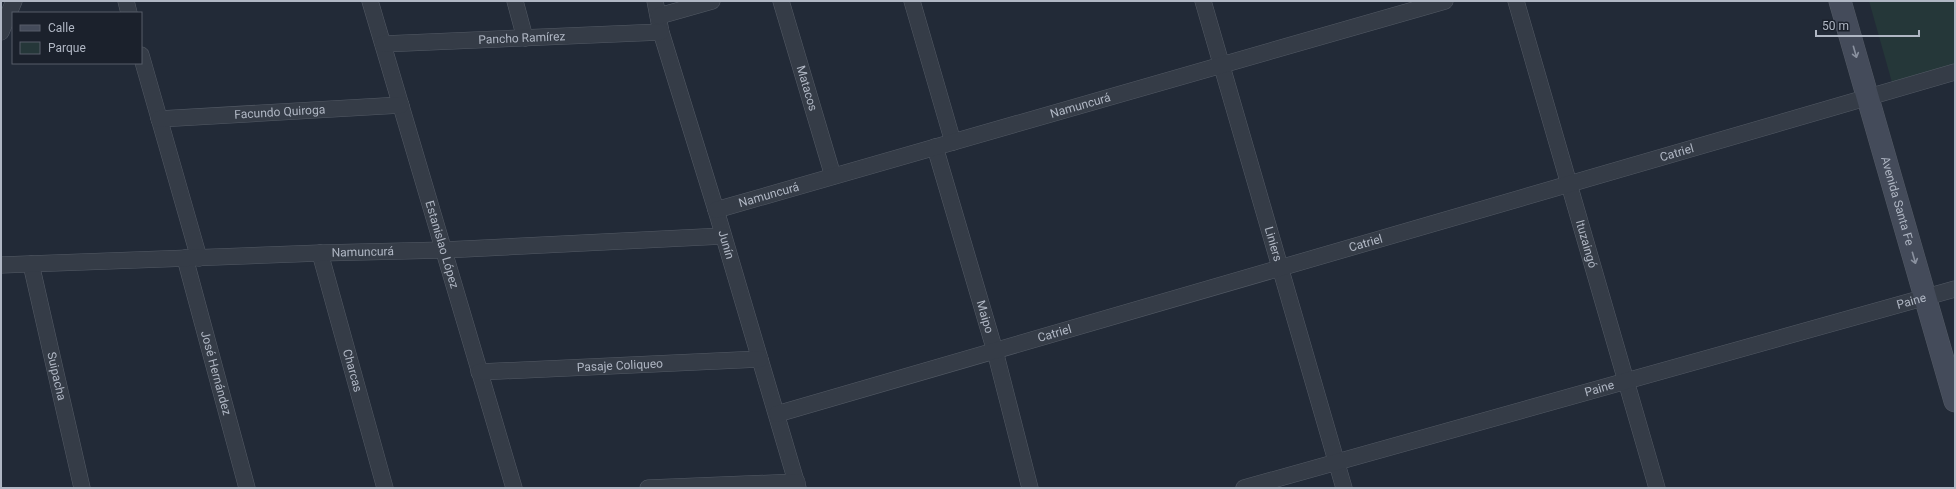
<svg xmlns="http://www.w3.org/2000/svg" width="1956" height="489" viewBox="0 0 1956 489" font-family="Roboto,sans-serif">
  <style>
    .green { fill: #253739 }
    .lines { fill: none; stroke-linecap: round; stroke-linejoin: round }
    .minor-casing { stroke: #535a65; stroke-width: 17 }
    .secondary-casing { stroke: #535a65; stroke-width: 23 }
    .minor { stroke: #353c47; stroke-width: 16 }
    .secondary { stroke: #444b5a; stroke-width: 22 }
    .oneway { stroke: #8a919f }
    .labels { text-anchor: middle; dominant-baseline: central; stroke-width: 3; stroke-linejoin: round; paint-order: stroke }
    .street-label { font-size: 12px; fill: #b0b7c4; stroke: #1b212c }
  </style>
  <rect width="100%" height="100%" fill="#222a37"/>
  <path class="green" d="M1869 1H1955V66L1893 86Z"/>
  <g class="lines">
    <g class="minor-casing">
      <g id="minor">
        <path d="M126 1 129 13"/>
        <path id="s1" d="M370 1 514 488"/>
        <path d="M515 1 525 38"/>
        <path id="s2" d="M655 1 661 32 716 210 798 488"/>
        <path id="s3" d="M781 1 833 176"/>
        <path d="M912 1 953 142"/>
        <path id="s4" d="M1203 1 1344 488"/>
        <path id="s5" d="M1516 1 1657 488"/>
        <path d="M659 16 712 1"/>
        <path d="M1 32 14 1"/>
        <path id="s6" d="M383 44 661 32"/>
        <path d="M141 55 199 258"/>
        <path id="s7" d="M159 119 401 105"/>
        <path id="s8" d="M935 147 995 351 1030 488"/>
        <path id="s9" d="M716 210 1445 1"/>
        <path id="s10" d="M320 253 385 488"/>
        <path id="s11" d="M185 258 247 488"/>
        <path id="s12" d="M31 264 82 488"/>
        <path id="s13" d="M1 265 320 253 444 250 723 236"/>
        <path id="s14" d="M479 372 760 359"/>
        <path id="s15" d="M777 414 1955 72"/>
        <path d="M648 488 797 482"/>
        <path id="s16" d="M1244 488 1955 289"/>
      </g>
    </g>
    <g class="secondary-casing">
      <g id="secondary">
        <path id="s17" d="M1840 1 1955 401"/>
      </g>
    </g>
    <use href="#minor" class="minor"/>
    <use href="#secondary" class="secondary"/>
  </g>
  <defs><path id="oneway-shaft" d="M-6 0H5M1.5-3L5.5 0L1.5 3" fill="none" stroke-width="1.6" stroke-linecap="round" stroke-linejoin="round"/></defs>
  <g class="oneway">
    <use href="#oneway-shaft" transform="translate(1855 52) rotate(74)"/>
    <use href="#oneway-shaft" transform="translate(1914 258) rotate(74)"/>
  </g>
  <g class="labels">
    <g class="street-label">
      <text stroke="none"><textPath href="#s6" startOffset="139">Pancho Ramírez</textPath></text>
      <text stroke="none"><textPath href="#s3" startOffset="91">Matacos</textPath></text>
      <text stroke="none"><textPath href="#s9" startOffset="379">Namuncurá</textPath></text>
      <text stroke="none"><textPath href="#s7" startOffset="121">Facundo Quiroga</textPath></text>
      <text stroke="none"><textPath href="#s15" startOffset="937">Catriel</textPath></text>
      <text stroke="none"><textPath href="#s9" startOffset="55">Namuncurá</textPath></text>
      <text stroke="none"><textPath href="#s17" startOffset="208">Avenida Santa Fe</textPath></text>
      <text stroke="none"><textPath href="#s15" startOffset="613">Catriel</textPath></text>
      <text stroke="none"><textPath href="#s2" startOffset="254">Junín</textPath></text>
      <text stroke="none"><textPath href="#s1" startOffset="254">Estanislao López</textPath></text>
      <text stroke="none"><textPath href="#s4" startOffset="253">Liniers</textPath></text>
      <text stroke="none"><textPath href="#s5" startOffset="253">Ituzaingó</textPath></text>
      <text stroke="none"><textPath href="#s13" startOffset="362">Namuncurá</textPath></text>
      <text stroke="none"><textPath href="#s16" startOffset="693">Paine</textPath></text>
      <text stroke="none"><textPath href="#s8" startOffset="177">Maipo</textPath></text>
      <text stroke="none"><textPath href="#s15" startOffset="289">Catriel</textPath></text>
      <text stroke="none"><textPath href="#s14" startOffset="141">Pasaje Coliqueo</textPath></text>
      <text stroke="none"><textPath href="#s10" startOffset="122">Charcas</textPath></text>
      <text stroke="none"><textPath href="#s11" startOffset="119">José Hernández</textPath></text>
      <text stroke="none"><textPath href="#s12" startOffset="115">Suipacha</textPath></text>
      <text stroke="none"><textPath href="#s16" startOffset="369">Paine</textPath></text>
    </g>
  </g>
  <rect width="1956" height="489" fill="none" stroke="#b0b7c4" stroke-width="4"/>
  <rect x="12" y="12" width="130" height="52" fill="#1b212c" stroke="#575d69"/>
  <rect x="20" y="25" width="20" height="6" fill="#444b5a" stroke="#575d69"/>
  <text x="48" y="32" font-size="12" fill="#b0b7c4">Calle</text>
  <rect x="20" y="42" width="20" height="12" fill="#253739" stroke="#575d69"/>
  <text x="48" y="52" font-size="12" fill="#b0b7c4">Parque</text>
  <path d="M1816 30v6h103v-6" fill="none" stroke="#b0b7c4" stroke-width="2"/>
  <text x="1822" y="30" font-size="12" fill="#b0b7c4" stroke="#1b212c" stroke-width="3" paint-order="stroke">50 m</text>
</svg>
